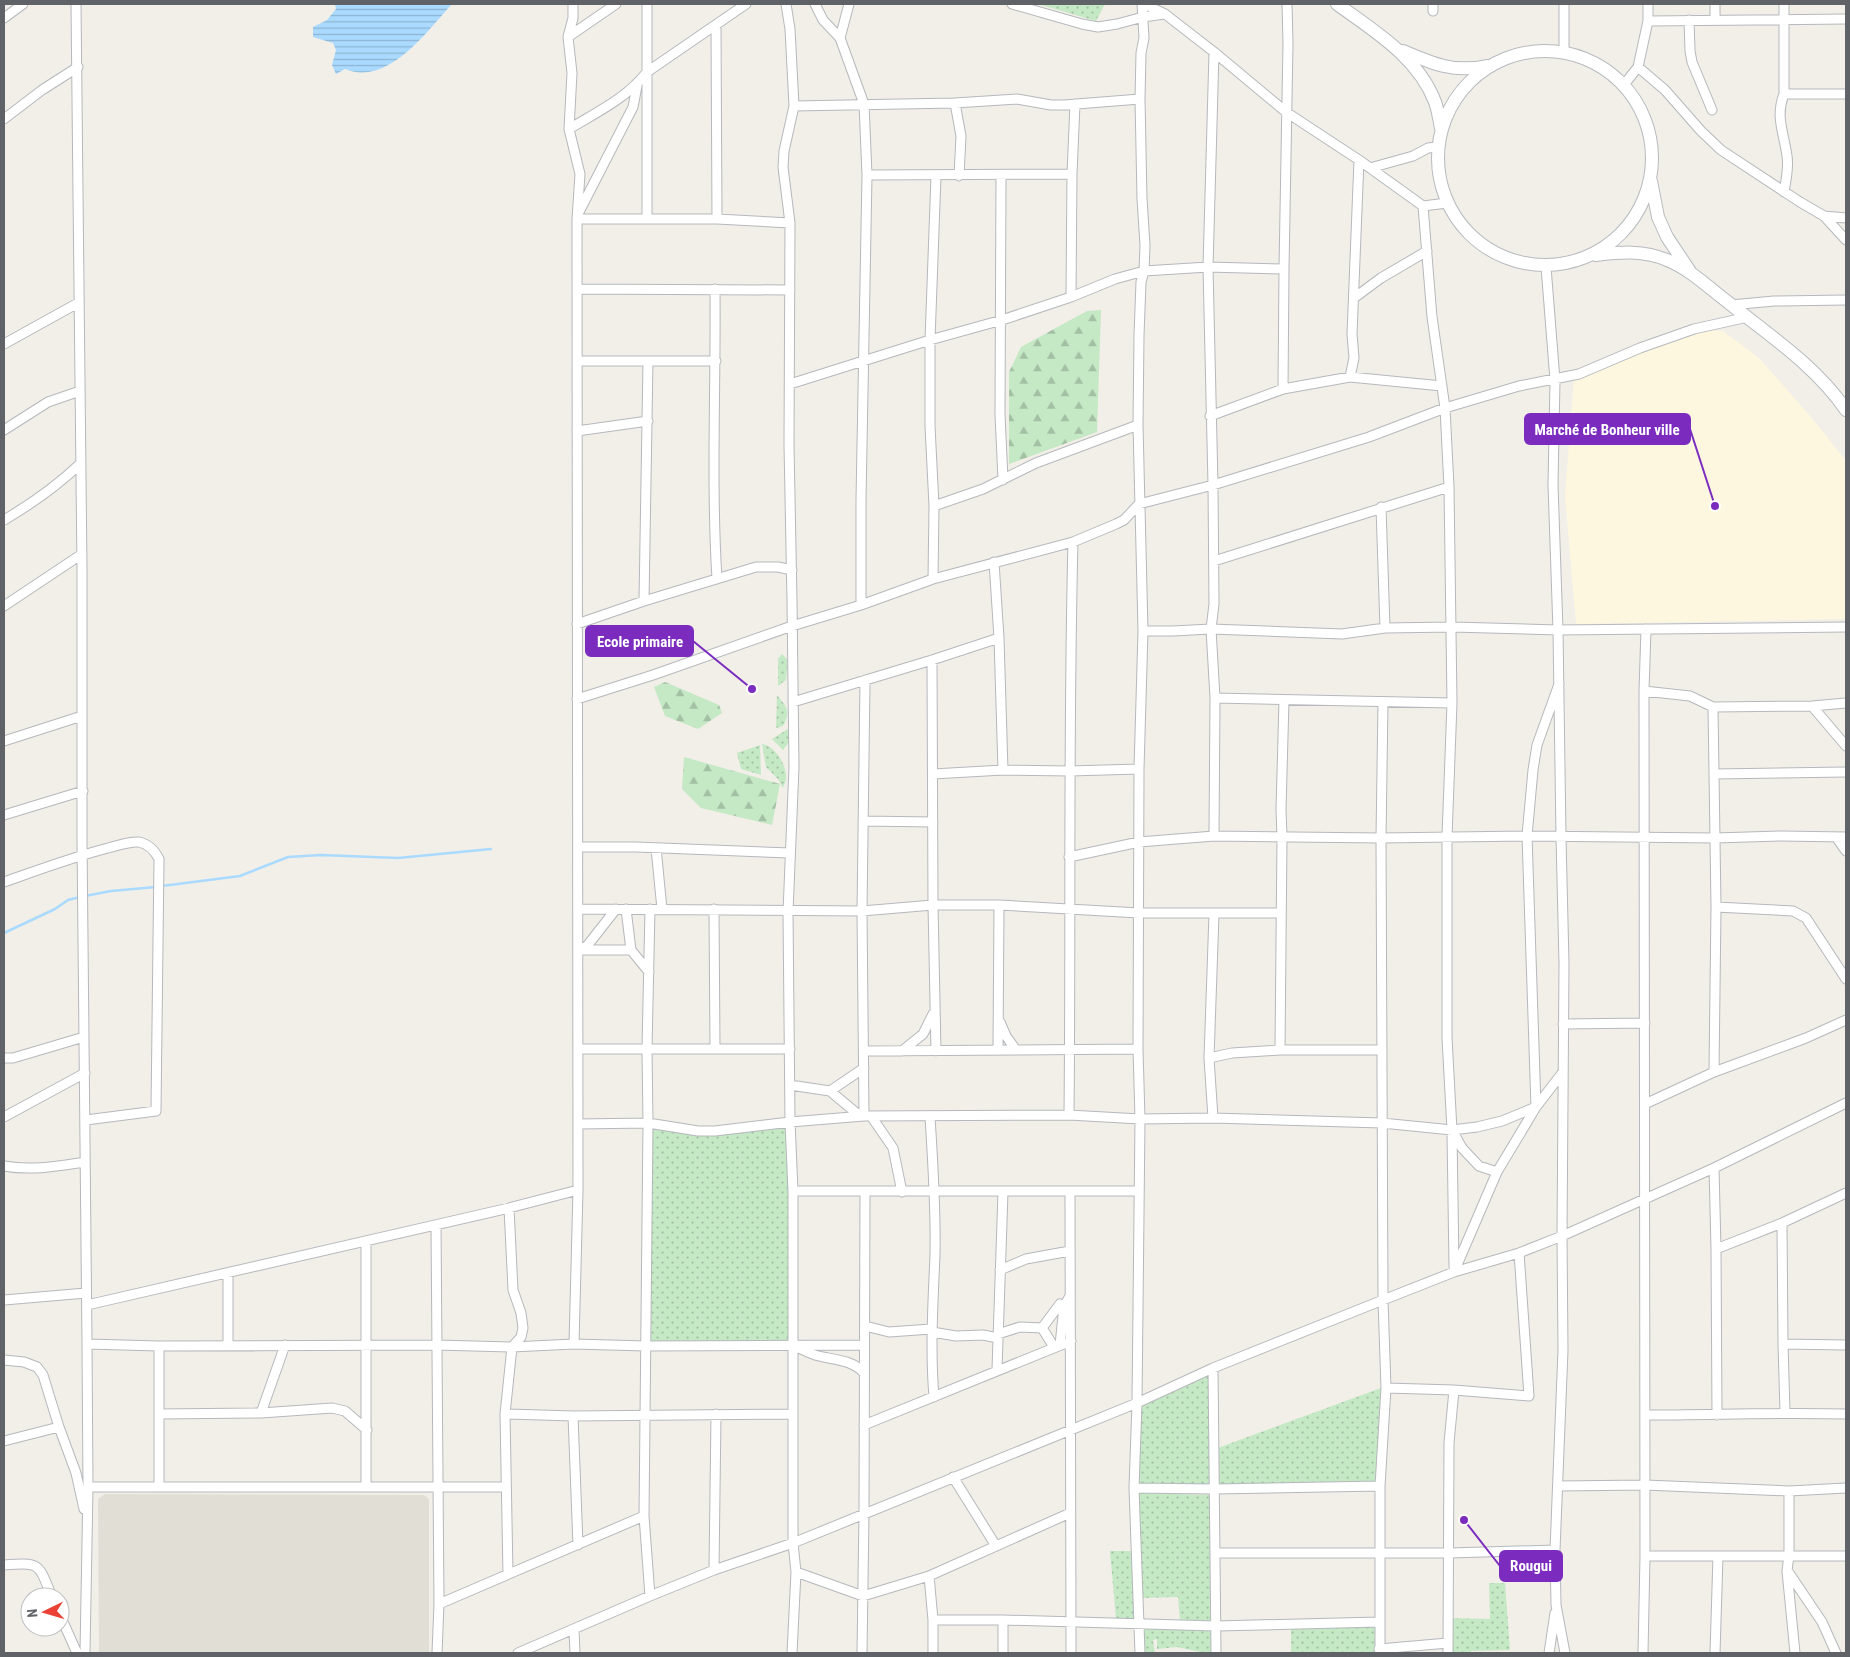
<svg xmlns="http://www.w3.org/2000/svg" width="1850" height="1657" viewBox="0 0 1850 1657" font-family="'Roboto Condensed',sans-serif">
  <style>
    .commercial { fill: #fef7e0 }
    .education { fill: #e1ded6 }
    .grass { fill: url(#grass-dots) }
    .forest { fill: url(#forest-firs) }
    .water { fill: url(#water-rules) }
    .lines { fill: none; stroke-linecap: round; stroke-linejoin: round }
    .stream { stroke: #aadaff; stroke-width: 2.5 }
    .street-casing { stroke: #b5b8bc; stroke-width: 11 }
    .secondary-casing { stroke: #b6babf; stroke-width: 14 }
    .street { stroke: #fff; stroke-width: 9 }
    .secondary { stroke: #fff; stroke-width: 12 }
    .leader { fill: none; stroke: #7b2cbf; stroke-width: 2 }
    .callout-dot { fill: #7b2cbf; stroke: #fff; stroke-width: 2 }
    .callout { fill: #7b2cbf; stroke: #7b2cbf; stroke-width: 2 }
    .callout-label { font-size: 15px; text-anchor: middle; font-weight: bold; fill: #fff }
  </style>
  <defs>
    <pattern id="grass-dots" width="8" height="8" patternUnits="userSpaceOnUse" patternTransform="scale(1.25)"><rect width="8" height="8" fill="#c5e8c5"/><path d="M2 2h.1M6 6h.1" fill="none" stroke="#a3c0a4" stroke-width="1.8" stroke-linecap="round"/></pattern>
    <pattern id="forest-firs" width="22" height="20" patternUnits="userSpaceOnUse" patternTransform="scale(1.25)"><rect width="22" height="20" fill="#c5e8c5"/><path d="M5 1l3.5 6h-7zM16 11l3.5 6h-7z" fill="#a3c0a4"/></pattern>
    <pattern id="water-rules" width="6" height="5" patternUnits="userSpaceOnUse" patternTransform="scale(1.25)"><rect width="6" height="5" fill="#aadaff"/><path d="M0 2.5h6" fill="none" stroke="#8eb4d2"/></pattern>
  </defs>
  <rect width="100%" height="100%" fill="#f1efe8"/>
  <path class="commercial" d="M1697 329 1723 331 1760 359 1811 417 1846 461V619L1576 624 1565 496 1574 378Z"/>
  <path class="education" d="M105 1494 424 1495 429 1499V1653H99L98 1499Z"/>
  <path class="grass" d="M1038 4H1105L1096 21Z
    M782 654 788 660 786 680 778 686V659Z
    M777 695C787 707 791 711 783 726L776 728Z
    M788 729 789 742 783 750 772 739Z
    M762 744C775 745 788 767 786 780 785 783 784 785 783 788L778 779 766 767Z
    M760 745 761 775 741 769 737 753Z
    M787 1125 791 1343 651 1341V1127Z
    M1210 1374V1486L1138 1485 1141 1406Z
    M1381 1388 1376 1483 1219 1486 1218 1448Z
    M1139 1493 1210 1495V1623L1180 1621 1178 1597 1142 1598Z
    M1110 1551H1132L1137 1620 1116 1619Z
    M1489 1583H1505L1510 1650 1471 1651V1653H1450V1618L1490 1619Z
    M1141 1625 1214 1628V1653H1205L1177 1647 1157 1649V1639L1153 1640 1155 1653H1142Z
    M1375 1626 1376 1653H1291V1628Z"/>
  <path class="forest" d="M1101 310 1097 432 1009 464V372L1021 347 1087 311Z
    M665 682 719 705 722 713 698 729 665 716 654 687Z
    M684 757 780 784 772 825 701 808 682 789Z"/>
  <path class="water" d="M335 4H452C427 31 388 87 345 69L336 74 332 65 336 50 333 43 313 37V27L327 20 336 9Z"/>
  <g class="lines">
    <path class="stream" d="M162 886 240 876 288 857 321 855 398 858 491 849
      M85 896 111 891 156 887
      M4 933 55 909 68 900 80 897"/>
    <g class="street-casing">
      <path id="street" d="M76 4 82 570V840L87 1344 88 1487 85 1653
        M573 4V18L568 37 572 73 569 129 580 174 577 219 578 1190 574 1344
        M786 4 790 29 794 106 784 151 783 167 790 223 789 444 792 601 794 767 788 912 790 1122 793 1191V1543L796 1572 792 1653
        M815 4 823 20 840 38 864 104 867 175 861 500V605
        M1012 4 1082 24 1098 27 1117 24 1143 17 1164 14
        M1144 4 1165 14 1214 52 1286 112 1359 160 1423 206 1447 203
        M1564 4V52
        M1648 4V21L1638 67 1665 90 1701 131 1721 150 1800 202 1824 216 1846 240
        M1715 4V20
        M1784 4V94C1775 117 1784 133 1787 156 1789 168 1786 180 1784 192
        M1433 11V4
        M4 18 23 4
        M1689 20 1690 51 1692 62 1712 110
        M1648 21 1846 19
        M716 26 717 219
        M568 37 616 4
        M840 38 849 4
        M1623 86 1638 67
        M1784 94H1846
        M955 103 961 136 959 176
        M794 106 955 103 1017 99 1051 105H1064L1140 99
        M4 119 42 90 78 67
        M569 129C597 112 627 98 647 72L746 4
        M1370 168 1413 156 1428 148 1438 147
        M867 175 1072 174
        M1001 175 1000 414 1003 480
        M1423 206 1432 317 1445 408 1449 487 1452 703 1447 837V1038L1452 1130 1462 1148 1479 1166 1497 1172 1454 1272
        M579 212 633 107 637 86
        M1824 216 1846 218
        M577 219H717L790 223
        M647 219V4
        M1546 267 1555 380 1553 485 1558 630 1561 837 1564 964 1562 1236 1563 1350 1555 1550 1556 1605 1565 1653
        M577 289 790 290
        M715 289C716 386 711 482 717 579
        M1071 297 1072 174 1075 104
        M1354 298 1381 278 1427 251
        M1731 305 1774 301 1846 300
        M4 344 78 303
        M577 361H716
        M1350 377 1354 358 1352 334 1359 160
        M790 384 930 340 1002 320 1071 297 1115 279 1144 271 1208 267 1284 269
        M1283 389 1284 269 1288 43 1287 4
        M1210 416 1283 389 1350 377 1442 386
        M4 430 48 402 80 391
        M577 431 648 421
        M934 506 983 489 1036 463 1138 425
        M1381 507 1385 628
        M4 520C33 503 56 487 81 463
        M1214 561 1449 487
        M994 562 999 638 1003 770
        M933 579 934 506 930 426V340L936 176
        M644 601 648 361
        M4 606 82 554
        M577 624 644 601 756 567H778L792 570
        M1143 631H1173L1211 629 1342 634 1385 628 1452 627 1558 630 1846 627
        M932 660 933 905 936 1051
        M1644 691 1690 696 1713 707 1812 706 1846 703
        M1215 698 1452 703
        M577 699 653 675 792 626 861 605 933 579 1073 542 1116 524 1124 520 1139 504 1213 485 1369 437 1445 408 1519 386 1579 374 1640 348 1694 329 1748 317
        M793 702 932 660 999 638
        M1812 706 1846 746
        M1713 707 1716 907 1714 1072
        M4 741 82 716
        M933 774 1003 770 1070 771 1139 769
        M1714 774 1846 772
        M4 815 83 791
        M863 821 933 822
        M1214 836 1215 698 1211 629 1214 604 1213 485 1208 267 1214 52
        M1836 837 1846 851
        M578 847H636L790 853
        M656 848 662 909
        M1069 857 1139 842 1214 836 1381 838 1527 836 1715 838 1781 836 1846 837
        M4 882C38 870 73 857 108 848 117 846 129 841 139 842 148 844 155 851 159 859L156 1111 86 1120
        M1716 907 1793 911 1806 918 1846 979
        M578 909 862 911 933 905H999L1139 913H1281
        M626 909 631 950 649 972
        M714 909 715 1049
        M578 950 587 946 616 909
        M580 950H631
        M1000 1022 1006 1036 1016 1050
        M1563 1024 1645 1023
        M578 1049H790
        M998 1050 999 905
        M1280 1050 1282 837 1281 810 1284 700
        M864 1051 1138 1049
        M902 1051 923 1034 933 1014
        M4 1058H13L84 1037
        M1209 1058 1232 1053 1280 1050H1382
        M790 1085 830 1091 860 1116
        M830 1091 864 1068
        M1645 1104 1714 1072 1806 1038 1846 1020
        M1069 1115C1071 924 1068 733 1073 542
        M864 1116 862 911 865 680
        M871 1116 893 1148 902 1192
        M4 1117 85 1073
        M930 1117C933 1163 936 1209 935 1255 933 1302 930 1349 934 1397
        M1213 1118 1209 1058 1214 914
        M578 1124 648 1123 698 1131H715L790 1122 864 1116 1069 1115 1140 1119 1213 1118 1382 1123 1452 1130 1477 1127 1502 1121 1536 1107 1527 836 1533 770 1537 745 1559 684
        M1452 1133 1454 1267
        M4 1166C31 1171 58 1166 85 1162
        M1714 1168 1716 1249 1717 1415
        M1497 1172 1536 1107 1563 1072
        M793 1191H1139
        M1070 1192 1071 1653
        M1782 1223 1783 1344 1785 1412
        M436 1225 439 1604 437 1653
        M366 1241V1487
        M1716 1249 1782 1223 1846 1193
        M1000 1270 1026 1259 1070 1251
        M4 1300 86 1293
        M87 1305 509 1208 578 1190
        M865 1326 889 1332 931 1329
        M1042 1328 1060 1304 1064 1306 1070 1296
        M932 1332 956 1336 983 1335 998 1338
        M998 1334 1020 1327 1042 1328 1054 1347
        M87 1344 159 1346 437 1345 512 1347 574 1344 646 1346 864 1345
        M1783 1344 1846 1345
        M1060 1345 1064 1306
        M159 1346V1487
        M228 1346V1274
        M796 1347C802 1349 809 1353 815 1355 832 1360 852 1359 864 1373
        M4 1360 24 1362 37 1367 43 1375 59 1427 76 1473 84 1509
        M1213 1368 1216 1653
        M997 1370 1003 1192
        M1386 1388 1454 1390 1529 1396 1519 1253
        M261 1413 285 1345
        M159 1414 261 1413 332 1408 345 1411 367 1430
        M505 1414 573 1416 793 1414
        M1645 1415C1712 1415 1779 1412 1846 1414
        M573 1416 578 1545
        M864 1425 1071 1341
        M4 1441 59 1427
        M953 1477 996 1546
        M1559 1486 1645 1485 1789 1491 1846 1488
        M88 1487H506
        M1134 1488 1214 1489 1380 1486
        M1789 1491V1555L1787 1571 1795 1653
        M1215 1553H1449L1555 1550
        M1645 1556H1846
        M4 1565C41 1562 38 1563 52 1597
        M714 1570 716 1414
        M796 1572 863 1596 929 1576 1070 1513
        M1789 1573 1822 1622 1836 1653
        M508 1574 505 1414 512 1347 521 1337 523 1328 521 1313 513 1290 509 1208
        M929 1576 933 1620V1653
        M650 1596 644 1516 648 1123 647 1049 650 909
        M439 1604 644 1516
        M60 1615 77 1653
        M933 1620H1003L1216 1626 1379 1622
        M574 1629 575 1653
        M1379 1649 1448 1643
        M518 1653 650 1596 714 1570 793 1543 1137 1403 1213 1368 1383 1300 1454 1272 1519 1253 1562 1236 1714 1168 1846 1103
        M862 1653 864 1513 865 1191
        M1003 1653V1620
        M1140 1653 1134 1488 1137 1403 1140 1119 1138 1049 1139 769 1143 631 1138 425 1139 335 1141 282 1144 271 1145 245 1142 199 1140 99 1141 53 1144 38 1142 4
        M1380 1653V1486L1386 1388 1383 1300 1381 838 1383 702
        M1448 1653 1449 1443 1454 1390
        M1549 1653 1555 1613
        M1643 1653 1645 1556 1644 691 1646 629
        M1715 1653 1718 1556"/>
    </g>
    <g class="secondary-casing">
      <path id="secondary" d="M1337 4C1374 31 1418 57 1435 102 1438 110 1439 119 1441 128
        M1438 158a107 107 0 1 1 214 0a107 107 0 1 1-214 0Z
        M1403 51C1433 64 1454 73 1487 66
        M1651 181 1658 217 1667 237 1689 270
        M1596 255C1621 252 1643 250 1667 260 1690 269 1709 288 1729 303 1770 336 1816 366 1846 410"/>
    </g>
    <use href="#street" class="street"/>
    <use href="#secondary" class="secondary"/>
  </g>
  <path class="leader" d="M1715 506L1690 429M752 689L693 641M1464 1520L1500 1566"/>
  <g class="callout-dot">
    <circle cx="1715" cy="506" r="5"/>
    <circle cx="752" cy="689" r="5"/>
    <circle cx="1464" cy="1520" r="5"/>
  </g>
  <g class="callout">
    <rect x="1525" y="414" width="165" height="30" rx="5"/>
    <rect x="586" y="626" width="107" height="30" rx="5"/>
    <rect x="1500" y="1551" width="62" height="30" rx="5"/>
  </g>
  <g class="callout-label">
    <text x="1607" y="435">Marché de Bonheur ville</text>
    <text x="640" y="647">Ecole primaire</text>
    <text x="1531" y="1571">Rougui</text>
  </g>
  <rect width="1850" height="1657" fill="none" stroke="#5f6368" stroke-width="10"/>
  <g transform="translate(45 1612) rotate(265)"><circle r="24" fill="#ffffff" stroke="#bfc1c3"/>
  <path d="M0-4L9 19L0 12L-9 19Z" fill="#ea4335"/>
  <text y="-8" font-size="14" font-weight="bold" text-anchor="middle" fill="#5f6368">N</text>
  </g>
</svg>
